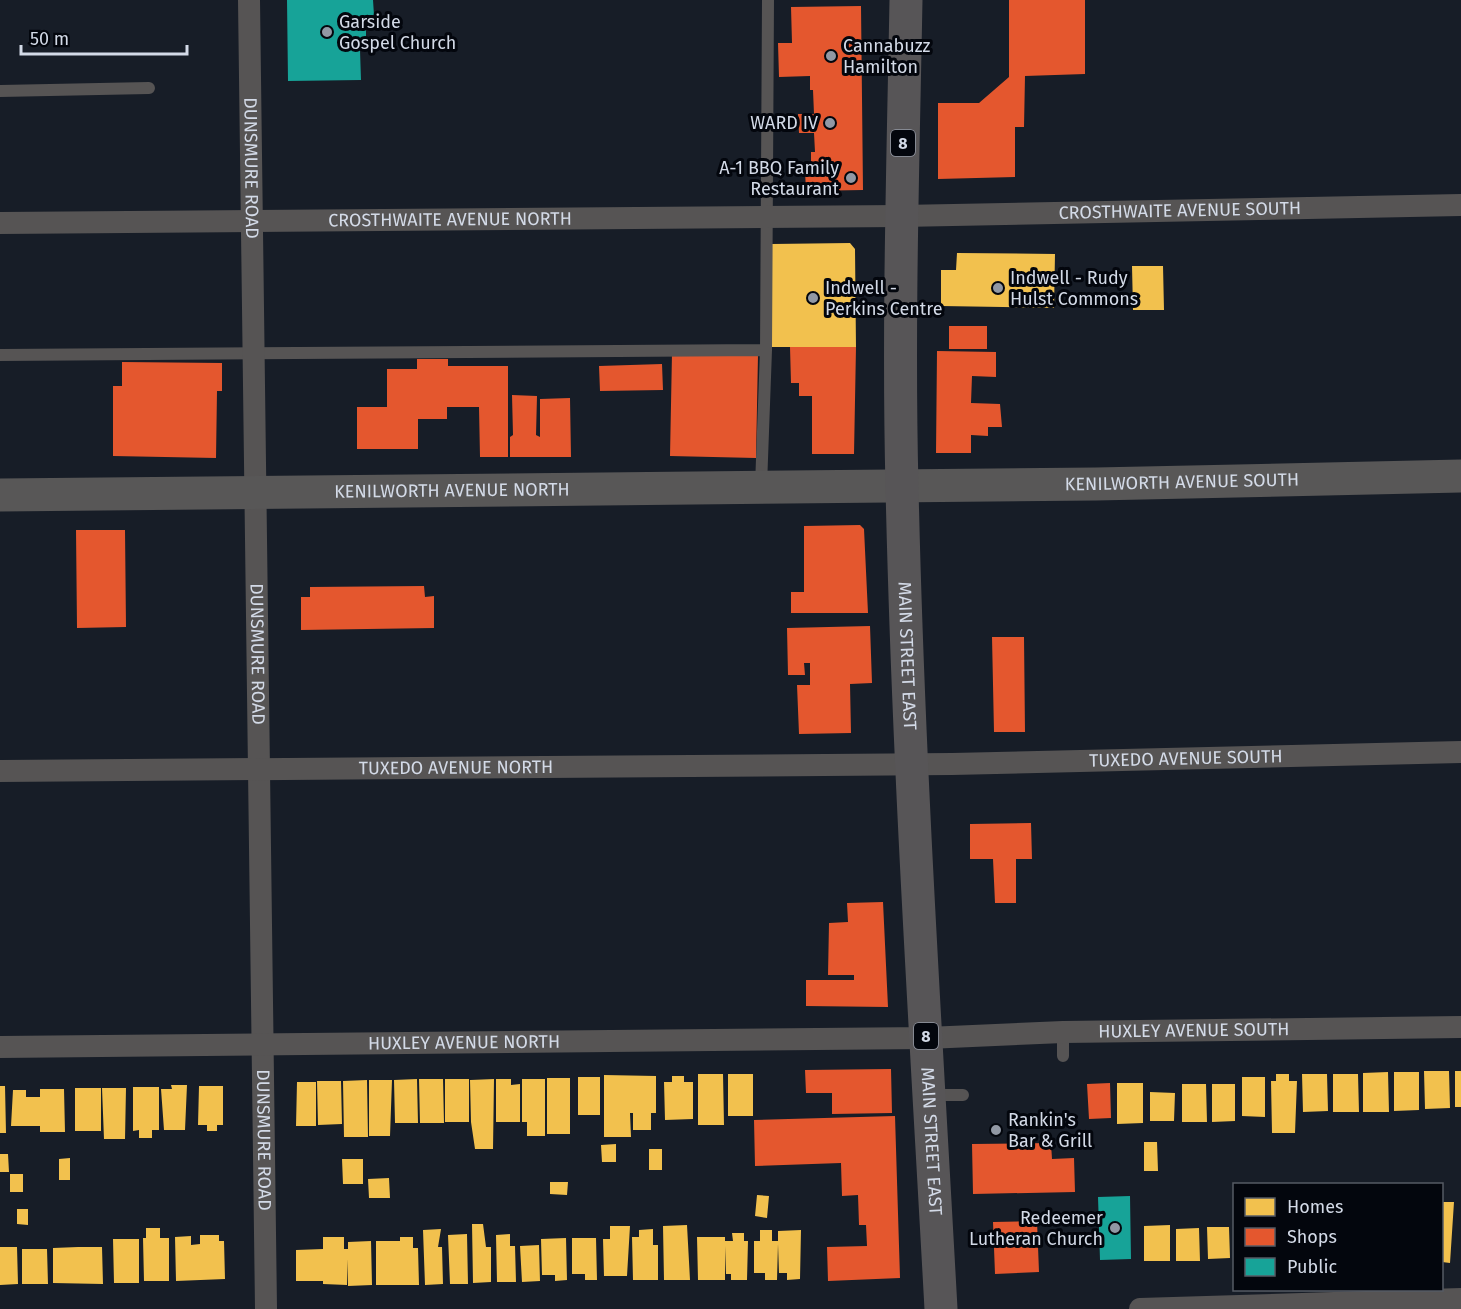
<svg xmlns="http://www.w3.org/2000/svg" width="1461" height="1309" viewBox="0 0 1461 1309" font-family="'Fira Sans',sans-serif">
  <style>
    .homes { fill: #f2c14e }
    .shops { fill: #e4572e }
    .public { fill: #17a398 }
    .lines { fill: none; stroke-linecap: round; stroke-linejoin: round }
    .service { stroke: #565454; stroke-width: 12 }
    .minor { stroke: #565454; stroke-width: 22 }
    .secondary { stroke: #585757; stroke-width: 33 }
    .primary { stroke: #575557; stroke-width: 33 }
    .poi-dot { fill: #9198a4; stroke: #03060d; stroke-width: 2 }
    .labels { text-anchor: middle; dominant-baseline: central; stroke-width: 6; stroke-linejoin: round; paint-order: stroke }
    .shield { fill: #03060d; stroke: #959aa6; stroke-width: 1.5 }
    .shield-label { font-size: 16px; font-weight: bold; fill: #d3dae7 }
    .poi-label { font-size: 18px; fill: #d3dae7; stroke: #03060d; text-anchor: start }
    .street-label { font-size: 18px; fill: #d3dae7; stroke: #03060d }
  </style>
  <rect width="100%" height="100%" fill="#171d27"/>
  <path class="homes" d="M850 243 855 249 856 347H770L772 244Z
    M957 253 1055 254 1054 308 941 306V270H956Z
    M1132 266H1163L1164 310H1133Z
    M1424 1071H1449L1450 1108 1425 1109Z
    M1455 1071H1461V1107H1455Z
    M1388 1072 1389 1112H1363V1073Z
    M1394 1072H1419V1110L1394 1111Z
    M698 1074H723L724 1125H698Z
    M728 1074H753V1116H728Z
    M1276 1074H1289V1081H1297L1295 1133H1272L1271 1081H1276Z
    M1302 1074H1327L1328 1111 1303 1112Z
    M1333 1074H1358L1359 1112H1333Z
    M604 1075 656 1076V1113H651V1130H633V1113H630L631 1137H604Z
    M672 1076H684V1082H693V1119L665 1120 664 1082H672Z
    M578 1077H600V1115H578Z
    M1242 1077H1265V1117L1242 1116Z
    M547 1078H570V1134H547Z
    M417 1079 418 1123H395L394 1080Z
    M419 1079H443L444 1123H420Z
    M445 1079H469V1122H445Z
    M494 1079 493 1149H475L471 1122 470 1080Z
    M496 1079H511V1085L520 1084V1122H496Z
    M522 1079H545V1136H527V1122H522Z
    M367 1080 368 1137H344L343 1081Z
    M369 1080H392L390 1136H369Z
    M317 1081H341L342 1124 318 1125Z
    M297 1082H316V1126H296Z
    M1117 1083H1143V1123L1117 1124Z
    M1182 1084H1206L1207 1122H1182Z
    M1212 1084H1235V1121L1212 1122Z
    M171 1085H187L185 1130H164L161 1089H172Z
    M0 1086H5L6 1133H0Z
    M199 1086H223V1125H217V1131H207V1125H198Z
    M133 1087H159V1130H152V1138H139V1130L133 1131Z
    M75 1088H101V1131H75Z
    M102 1088H126L125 1139H104Z
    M40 1089H64L65 1132H40V1126H11L13 1090H26V1097H40Z
    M1150 1092 1175 1093 1174 1121H1150Z
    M1144 1142H1157L1158 1171H1144Z
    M616 1144V1162H602L601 1145Z
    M649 1149H662V1170H649Z
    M0 1154H8L9 1172H0Z
    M70 1158V1180H59V1159Z
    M342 1159H363V1184H343Z
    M10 1174H23V1192H10Z
    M389 1178 390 1198H369L368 1179Z
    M550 1182H568L567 1195 550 1194Z
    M757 1195 769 1196 767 1218 755 1216Z
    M1442 1202H1454L1450 1263 1442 1262Z
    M17 1209H28V1225L17 1224Z
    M472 1224H483L486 1247H491V1282L473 1283Z
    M687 1225 690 1280H664L663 1226Z
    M1170 1225V1261H1144V1226Z
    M610 1226H630L627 1276H604L603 1239H610Z
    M1207 1227H1229L1230 1258 1208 1259Z
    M146 1228H160V1238H169V1281H144L143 1238H146Z
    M1199 1228 1200 1261H1176V1229Z
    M441 1229 438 1247H442L443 1284 425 1285 423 1230Z
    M653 1229V1245H658V1280H633L632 1237H639V1230Z
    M760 1230H772V1241H778V1231L801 1230 800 1279 787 1280V1273H779L778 1244 777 1280H765V1273H754V1241H760Z
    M732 1233H744V1241H748L747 1280H731V1274H726L725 1246V1280H698L697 1237H725V1241H733Z
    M467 1234 468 1284H450L448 1235Z
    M510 1234V1246H515L516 1282H497L496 1235Z
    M200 1235H219V1241H224L225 1279 176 1281 175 1237 191 1236V1245L200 1244Z
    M323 1237H344V1249H348V1242L371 1241 372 1285 348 1286V1259L347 1285 323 1284V1281H296V1250L323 1249Z
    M400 1237H413V1248H418L419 1285H376V1241H400Z
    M566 1238 567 1280 555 1281V1275H542L541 1239Z
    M572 1238H596L597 1280H585V1274H572Z
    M113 1239H139V1283H114Z
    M539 1245 540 1281 522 1282 520 1246Z
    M0 1247H17L18 1284 0 1285Z
    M78 1247H102L103 1284 53 1283V1248Z
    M22 1249H47L48 1284H22Z"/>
  <path class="shops" d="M1009 0H1085V74L1025 76 1024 127H1015V177L938 179V103H979L1009 77Z
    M861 6 863 190 806 191 805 171H811V152H815L814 133H799L798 114H814L813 90H810V76L779 77 778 43H792L791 7Z
    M949 326H987V349H949Z
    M790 347H856L854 454H812V396H799V383H791Z
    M937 351 996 352V377L972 376 971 403 1000 404 1002 427H988V436L971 435V453H936Z
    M672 353 758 355 756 458 670 456Z
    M417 359H448V366H508V457H480L479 407H447V419H418V449H357V407H387V369H417Z
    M122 362 222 363V391H217L216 458 113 456V386H122Z
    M662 364 663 390 600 391 599 366Z
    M512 395 537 396 536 435 540 437V399L570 398 571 457H510V437L513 435Z
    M860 525 864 529 868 613H791V592H804V526Z
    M76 530H125L126 627 77 628Z
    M424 586 425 597 434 596V628L301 630V597H310V587Z
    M870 626 872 683 850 684 851 733 799 734 797 685H810V663H804L805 675H788L787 628Z
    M992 637H1024L1025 732H994Z
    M1031 823 1032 859H1016V903H995L993 859H970V824Z
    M883 902 888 1007 806 1006V980H854V975H828L829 923 848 922 847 903Z
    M891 1069 892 1113 832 1114V1093H806L805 1070Z
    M1110 1083 1111 1118 1089 1119 1087 1084Z
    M895 1116 900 1278 828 1281 827 1247 867 1246 866 1225H859L858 1195 842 1196 841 1163 755 1166 754 1120Z
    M1051 1143 1052 1159 1074 1158 1075 1192 973 1194 972 1144Z
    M1037 1221 1039 1272 995 1274 993 1222Z"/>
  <path class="public" d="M287 0H373L374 15H366V50H360L361 80 288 81Z
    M1130 1196 1131 1259 1100 1260 1098 1197Z"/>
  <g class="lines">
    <path class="service" d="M0 91 149 88
      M0 355 766 350
      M761 486 766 350 768 0
      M1063 1032V1056
      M931 1095H963"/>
    <g class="minor">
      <path id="s1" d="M249 0 266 1309"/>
      <path id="s2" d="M0 223 901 216 1461 205"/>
      <path id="s3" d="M0 771 952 764 1461 752"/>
      <path id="s4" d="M0 1047 927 1038 1063 1032 1461 1027"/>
      <path d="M1140 1309 1461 1299"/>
    </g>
    <path class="secondary" id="s5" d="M0 495 1096 484 1461 476"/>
    <path class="primary" id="s6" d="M906 0C903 162 898 325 902 487 908 761 926 1035 941 1309"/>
  </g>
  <g class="poi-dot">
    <circle cx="327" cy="32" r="6"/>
    <circle cx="831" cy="56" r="6"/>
    <circle cx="830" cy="123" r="6"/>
    <circle cx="851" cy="178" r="6"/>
    <circle cx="998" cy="288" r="6"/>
    <circle cx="813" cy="298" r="6"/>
    <circle cx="996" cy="1130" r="6"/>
    <circle cx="1115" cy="1228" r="6"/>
  </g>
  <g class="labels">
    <g class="shield">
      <rect x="891" y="130" width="24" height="26" rx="4.5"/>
      <rect x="914" y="1023" width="24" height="26" rx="4.5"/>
    </g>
    <g class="shield-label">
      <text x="903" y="143">8</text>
      <text x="926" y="1036">8</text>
    </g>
    <g class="poi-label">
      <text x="339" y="22">Garside<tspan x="339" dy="21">Gospel Church</tspan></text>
      <text x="843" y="46">Cannabuzz<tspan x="843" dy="21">Hamilton</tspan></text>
      <text x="818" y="123" text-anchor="end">WARD IV</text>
      <text x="839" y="168" text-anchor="end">A-1 BBQ Family<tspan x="839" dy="21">Restaurant</tspan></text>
      <text x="1010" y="278">Indwell - Rudy<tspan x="1010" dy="21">Hulst Commons</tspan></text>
      <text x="825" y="288">Indwell -<tspan x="825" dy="21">Perkins Centre</tspan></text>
      <text x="1008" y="1120">Rankin's<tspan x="1008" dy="21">Bar &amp; Grill</tspan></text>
      <text x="1103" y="1218" text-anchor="end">Redeemer<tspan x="1103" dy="21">Lutheran Church</tspan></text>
    </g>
    <g class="street-label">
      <text stroke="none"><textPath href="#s1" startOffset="168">DUNSMURE ROAD</textPath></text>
      <text stroke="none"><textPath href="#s2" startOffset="1180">CROSTHWAITE AVENUE SOUTH</textPath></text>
      <text stroke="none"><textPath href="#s2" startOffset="450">CROSTHWAITE AVENUE NORTH</textPath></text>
      <text stroke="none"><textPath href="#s5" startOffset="1182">KENILWORTH AVENUE SOUTH</textPath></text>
      <text stroke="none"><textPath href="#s5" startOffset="452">KENILWORTH AVENUE NORTH</textPath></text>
      <text stroke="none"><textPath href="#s1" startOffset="654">DUNSMURE ROAD</textPath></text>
      <text stroke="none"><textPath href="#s6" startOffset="656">MAIN STREET EAST</textPath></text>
      <text stroke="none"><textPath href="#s3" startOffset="1186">TUXEDO AVENUE SOUTH</textPath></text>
      <text stroke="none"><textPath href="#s3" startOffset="456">TUXEDO AVENUE NORTH</textPath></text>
      <text stroke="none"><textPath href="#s4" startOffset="1194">HUXLEY AVENUE SOUTH</textPath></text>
      <text stroke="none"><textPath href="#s4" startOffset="464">HUXLEY AVENUE NORTH</textPath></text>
      <text stroke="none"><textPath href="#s1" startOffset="1140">DUNSMURE ROAD</textPath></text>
      <text stroke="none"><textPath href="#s6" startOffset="1142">MAIN STREET EAST</textPath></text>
    </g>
  </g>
  <rect x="1233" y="1183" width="210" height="108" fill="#03060d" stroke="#565b64" stroke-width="1.5"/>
  <rect x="1245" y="1198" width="30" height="18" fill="#f2c14e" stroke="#565b64" stroke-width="1.5"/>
  <text x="1287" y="1213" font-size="18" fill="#d3dae7">Homes</text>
  <rect x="1245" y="1228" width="30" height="18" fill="#e4572e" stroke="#565b64" stroke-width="1.5"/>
  <text x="1287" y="1243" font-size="18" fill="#d3dae7">Shops</text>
  <rect x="1245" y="1258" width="30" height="18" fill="#17a398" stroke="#565b64" stroke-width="1.5"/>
  <text x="1287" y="1273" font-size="18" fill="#d3dae7">Public</text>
  <path d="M21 45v9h166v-9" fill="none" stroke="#d3dae7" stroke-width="3"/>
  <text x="30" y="45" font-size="18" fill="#d3dae7" stroke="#03060d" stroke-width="4.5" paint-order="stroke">50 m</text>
</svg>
